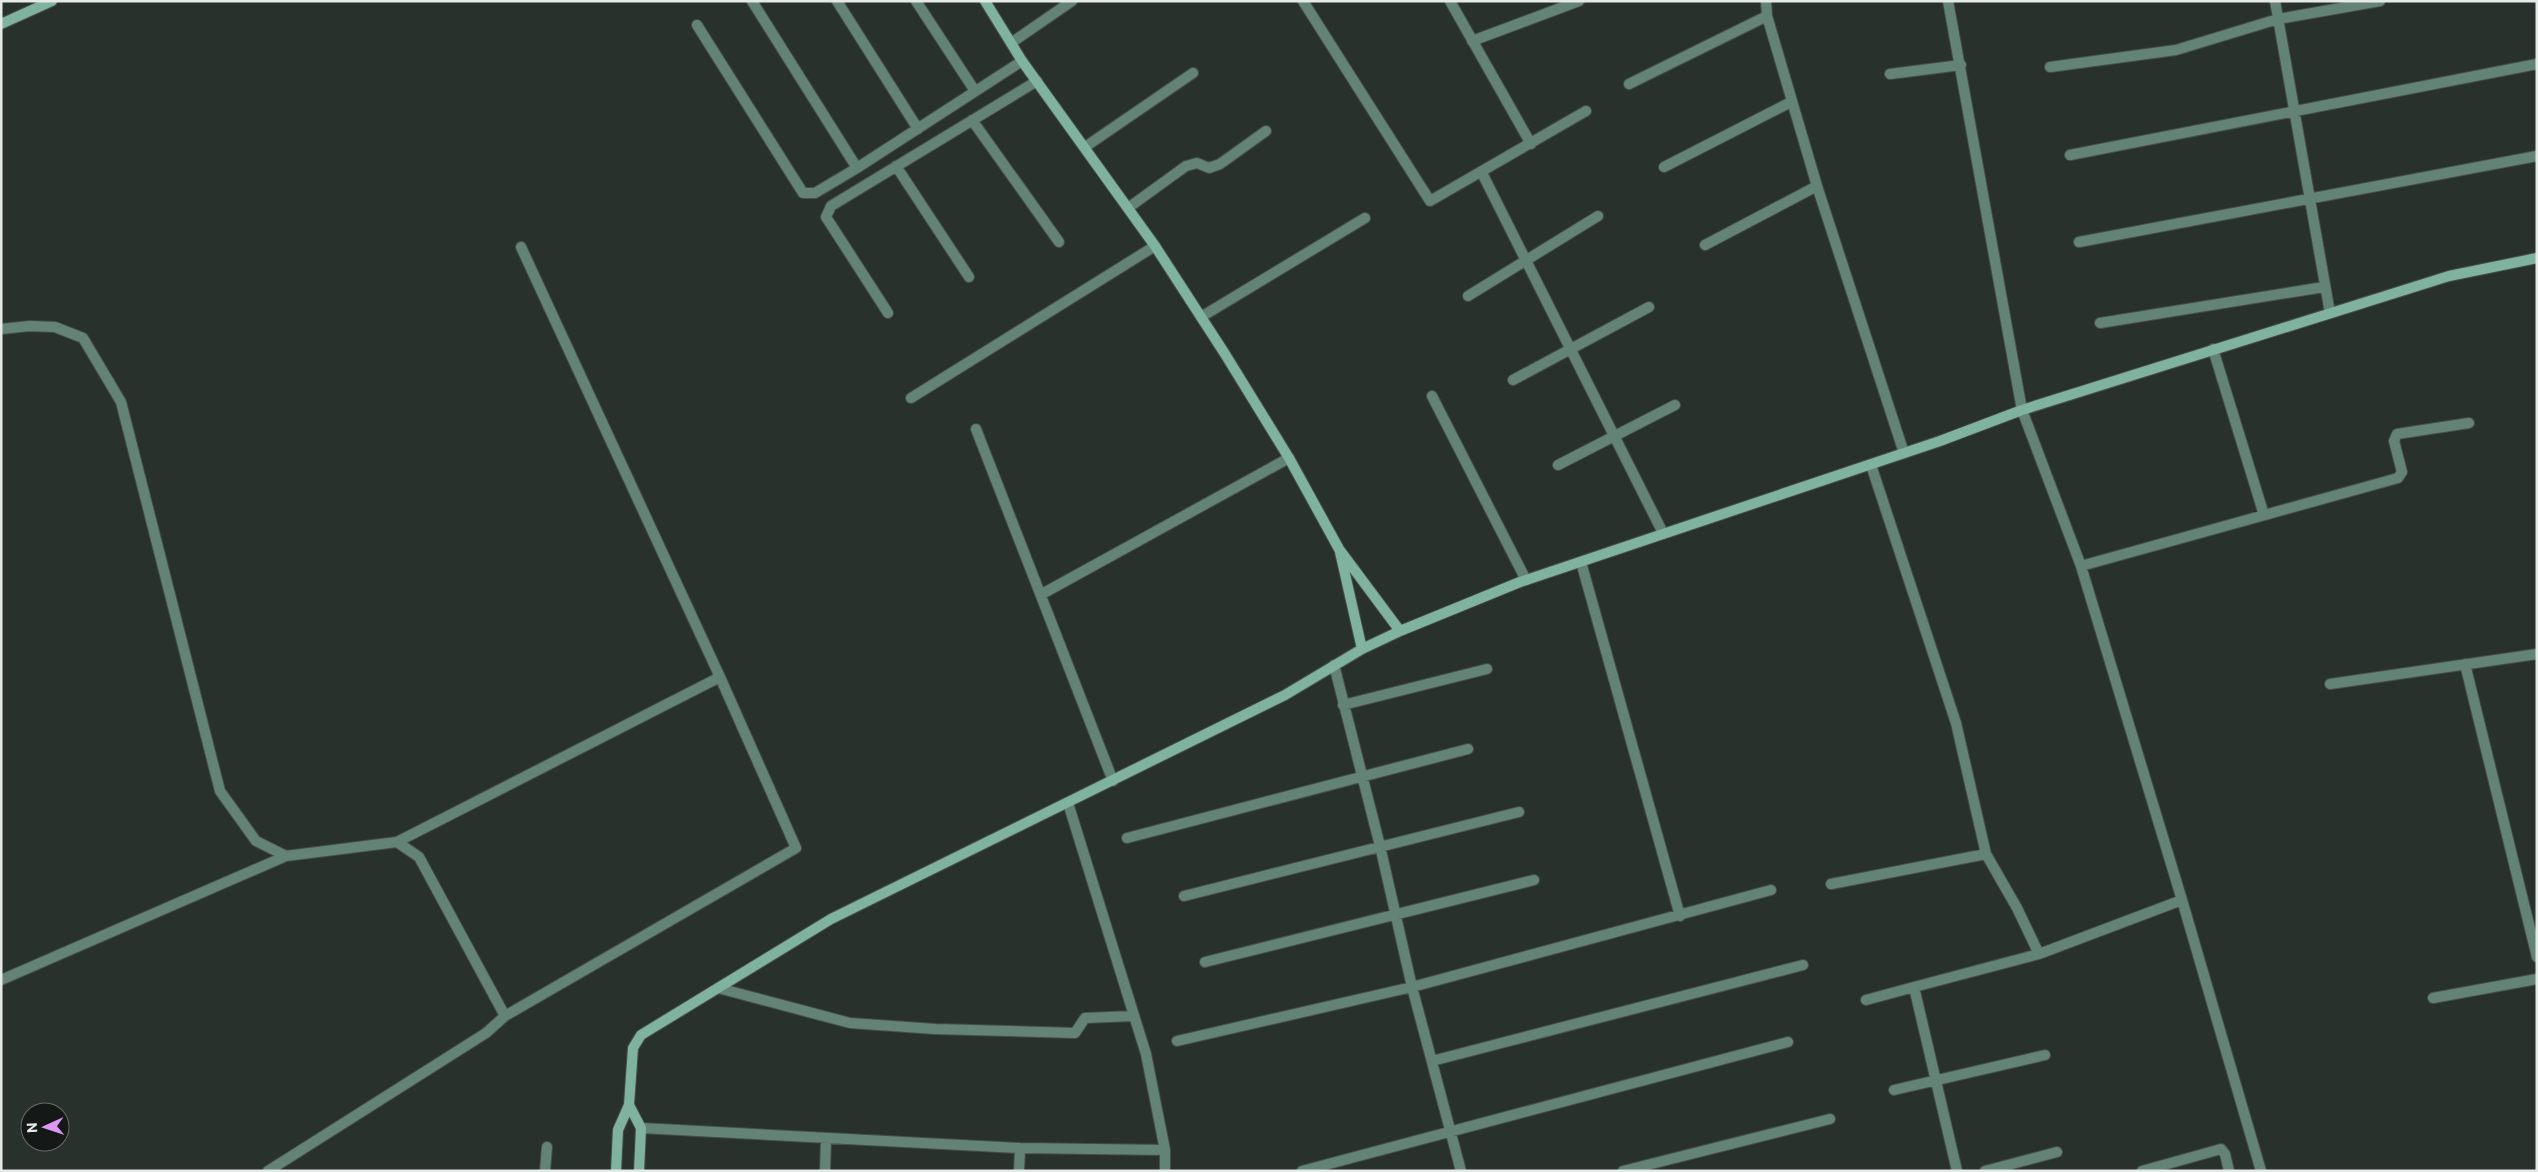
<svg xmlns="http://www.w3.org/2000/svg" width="2538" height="1172" viewBox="0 0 2538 1172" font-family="Commissioner,sans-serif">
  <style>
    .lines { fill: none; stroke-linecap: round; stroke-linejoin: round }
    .lane-casing { stroke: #474f4b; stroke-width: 12 }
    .street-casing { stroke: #474f4b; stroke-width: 12 }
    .secondary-casing { stroke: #474f4b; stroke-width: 12 }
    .lane { stroke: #648377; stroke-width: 10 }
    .street { stroke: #648377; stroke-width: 10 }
    .secondary { stroke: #80b39f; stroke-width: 10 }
  </style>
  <rect width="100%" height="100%" fill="#29312d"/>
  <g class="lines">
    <g class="lane-casing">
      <path id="lane" d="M1303 1 1430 201 1586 111
        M1450 1 1531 144
        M1766 1 1767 16 1817 186
        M1472 41 1579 1
        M1011 43 1072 1
        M1629 84 1767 16
        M1664 167 1791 102
        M1482 173 1663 533
        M1705 245 1817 186 1904 453
        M1468 296 1598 216
        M1201 317 1365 218
        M1513 380 1649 307
        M1432 396 1526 580
        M1558 465 1675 405
        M2465 664 2537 957
        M2330 684 2537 654
        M2433 998 2537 979"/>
    </g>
    <g class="street-casing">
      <path id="street" d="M752 1 857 168
        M837 1 918 129
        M916 1 975 91
        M1948 1 2022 410 2081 566 2182 900
        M2275 1 2330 313
        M697 25 803 193H815L857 168 1022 61
        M2050 67 2176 50 2278 19 2380 1
        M1890 74 1961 65
        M972 120 1059 242
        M1085 147 1193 73
        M2070 155 2537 64
        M896 166 969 277
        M1128 208 1186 166 1197 163 1209 168 1220 164 1266 131
        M2079 242 2537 156
        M888 313 826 217 831 206 1037 81
        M2100 323 2324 287
        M1 329 30 326 55 327 83 338 121 402 220 791 256 841 286 856 397 842 419 857 505 1016
        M2213 349 2264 515
        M911 398 1155 246
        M976 429 1113 781
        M1871 465 1956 723 1986 854 2017 908 2039 954 2182 900 2261 1171
        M1581 562 1680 916
        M2081 566 2398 478 2402 472 2394 441 2397 434 2469 423
        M1042 594 1289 458
        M1334 665 1380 846 1412 987 1461 1171
        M1343 705 1487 669
        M1068 803 1146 1054 1165 1150V1171
        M1127 838 1468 749
        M397 842 720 677 521 247
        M1831 884 1986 854
        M1184 896 1519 812
        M1205 962 1534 880
        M1 980 286 856
        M718 988 850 1023 935 1029 1075 1033 1085 1018 1134 1016
        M1866 1000 1914 987
        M1177 1041 1412 987 1771 890
        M1432 1061 1803 965
        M1894 1090 2045 1055
        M641 1128 1020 1148 1165 1150
        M268 1171 486 1033 505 1016 796 848 720 677
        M545 1171 547 1147
        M825 1171 826 1139
        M1019 1171 1020 1148
        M1302 1171 1788 1042
        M1623 1171 1830 1119
        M1957 1171 1914 987 2039 954
        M1985 1171 2057 1152
        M2142 1171 2221 1149 2225 1154 2229 1171"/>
    </g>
    <g class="secondary-casing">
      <path id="secondary" d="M985 1 1022 61 1155 246 1225 354 1289 458 1339 549 1400 631
        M1 24 52 1
        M1340 552 1362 649
        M629 1105 641 1128 639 1171
        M616 1171 618 1130 629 1105 633 1048 641 1035 831 919 1285 695 1362 649 1400 631 1520 582 1940 441 2022 410 2449 276 2537 258"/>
    </g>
    <use href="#lane" class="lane"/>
    <use href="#street" class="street"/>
    <use href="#secondary" class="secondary"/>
  </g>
  <rect width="2538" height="1172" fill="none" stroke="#e5eae8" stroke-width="5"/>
  <g transform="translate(45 1127) rotate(267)"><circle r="24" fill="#141816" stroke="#686c6a"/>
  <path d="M0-4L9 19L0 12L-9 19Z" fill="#de98f3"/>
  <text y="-8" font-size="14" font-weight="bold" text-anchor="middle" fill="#e5eae8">N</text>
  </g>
</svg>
